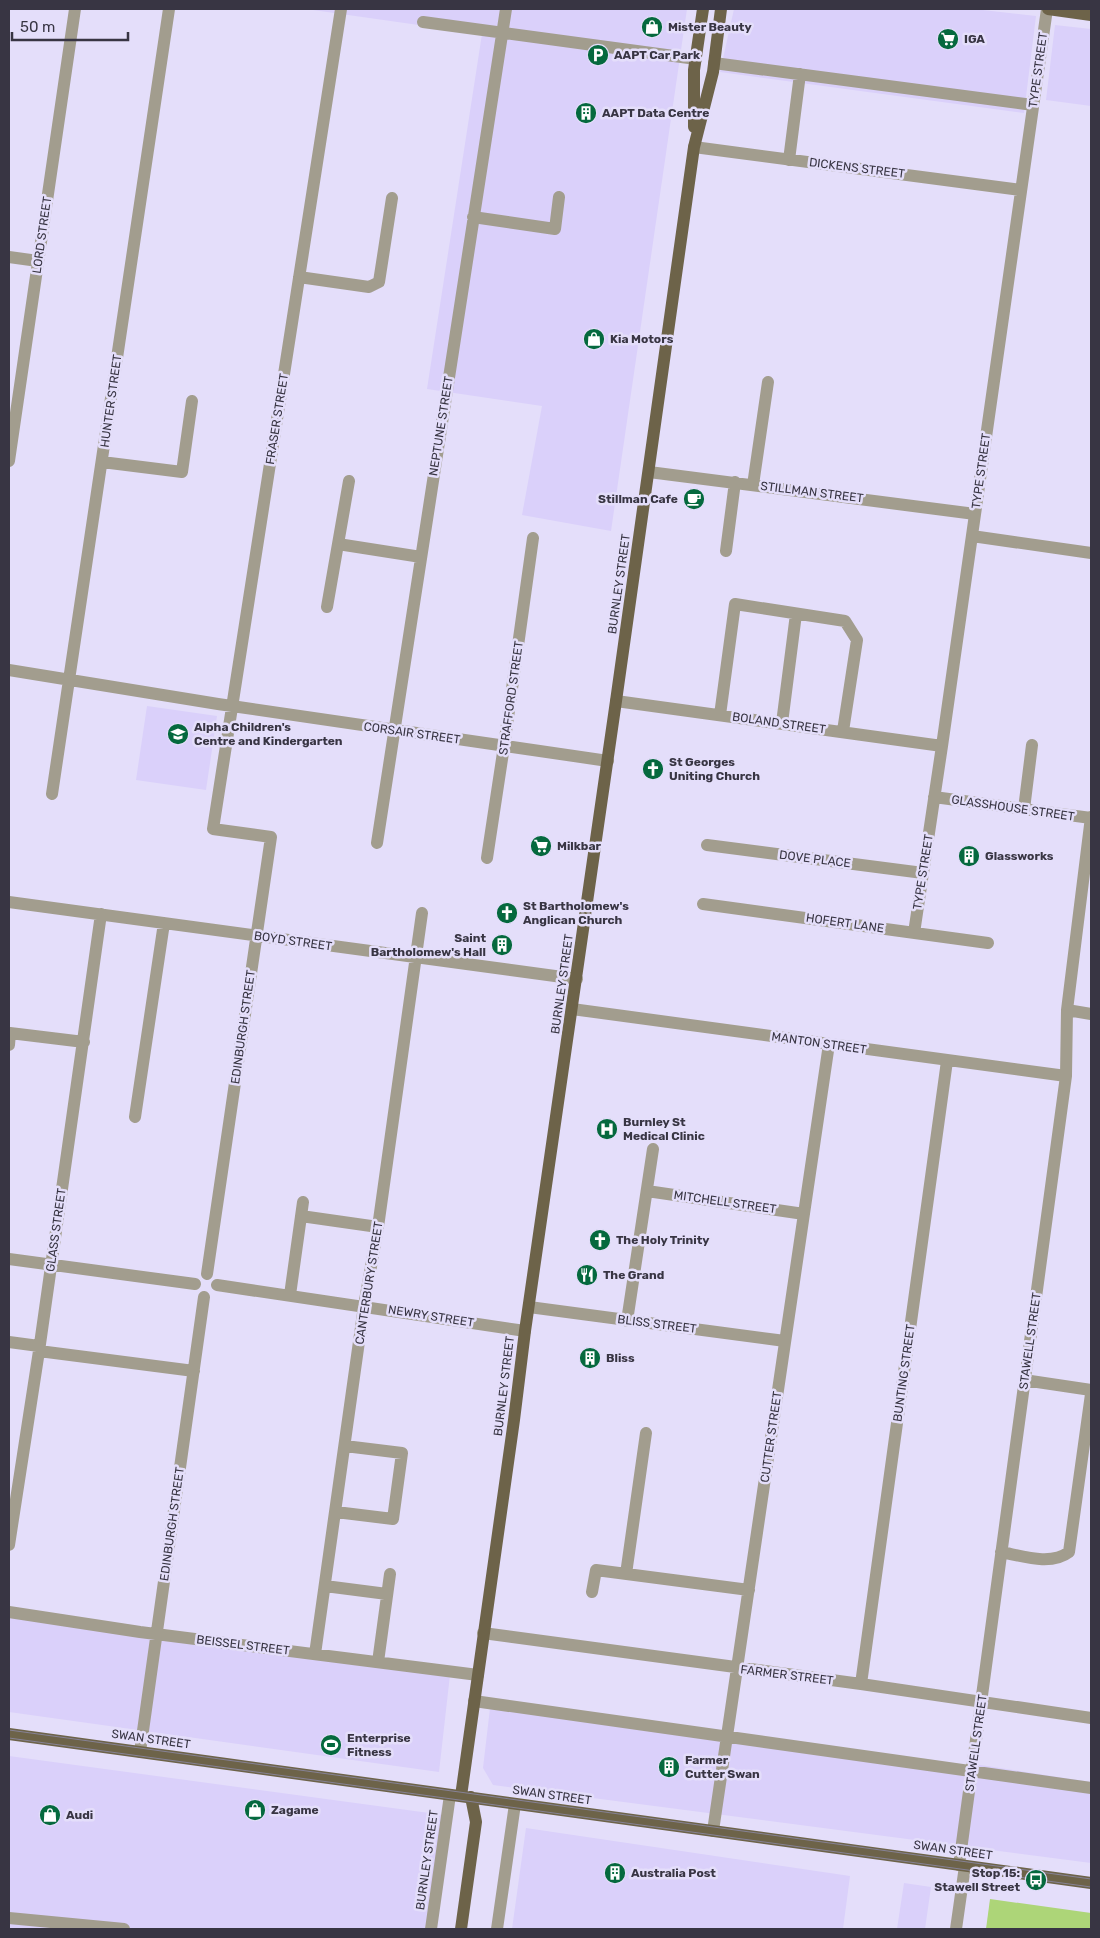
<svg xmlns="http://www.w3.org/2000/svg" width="1100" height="1938" viewBox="0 0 1100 1938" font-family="Rubik,sans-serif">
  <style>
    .built { fill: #dad0fa }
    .green { fill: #add578 }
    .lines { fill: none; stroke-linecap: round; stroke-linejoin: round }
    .minor { stroke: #a29d8e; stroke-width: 12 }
    .major { stroke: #6d6349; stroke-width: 12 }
    .tram { stroke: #868296; stroke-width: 1 }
    .labels { text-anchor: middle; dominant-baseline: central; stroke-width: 5; stroke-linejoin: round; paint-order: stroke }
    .poi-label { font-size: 12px; font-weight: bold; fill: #383543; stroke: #e4defa; text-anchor: start }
    .street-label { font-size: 12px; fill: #383543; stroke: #e4defa }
  </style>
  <rect width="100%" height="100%" fill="#e4defa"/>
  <path class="built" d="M306 9H687L611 531 522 515 542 406 427 389 482 34Z
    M734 9H974L1036 16 1024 113 720 72Z
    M1055 25 1091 29V106L1046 100Z
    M147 706 217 716 206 790 136 780Z
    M9 1608 239 1640 451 1666 439 1772 9 1712Z
    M491 1700 951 1765H980L1091 1782V1863L493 1785 483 1768Z
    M9 1756 444 1815 436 1929H9Z
    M526 1828 850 1876 843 1929H512Z
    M904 1883 931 1887 925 1929H897Z"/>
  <path class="green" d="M990 1899 1091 1913V1929H986Z"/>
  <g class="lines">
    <path class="minor" d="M423 22 696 59
      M714 63 1033 105
      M694 147 1021 190
      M789 160 800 74
      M473 217 555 229 559 197
      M9 257 38 261
      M299 277 369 287 379 282 392 198
      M9 461 75 9
      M102 462 182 472 192 401
      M649 472 975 514
      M753 485 768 382
      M972 536 1091 553
      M338 544 421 557
      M726 551 735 482
      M327 607 349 481
      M9 670 218 704 608 761
      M616 701 942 746
      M720 715 735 604 845 621 857 640 843 731
      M782 723 796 614
      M52 794 169 9
      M934 797 1091 818
      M1024 809 1032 745
      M377 843 506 9
      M707 845 923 873
      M487 858 504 746 533 538
      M9 902 577 979
      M703 904 988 943
      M914 933 942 746 1047 9
      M572 1009 1066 1076
      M1067 1010 1091 1014
      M9 1045 10 1033 84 1042
      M135 1117 164 923
      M647 1191 804 1214
      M301 1216 378 1227
      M9 1259 195 1284
      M207 1274 271 837 213 829 341 9
      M217 1285 525 1331
      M290 1295 303 1202
      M529 1307 785 1341
      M627 1321 653 1149
      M9 1342 39 1346
      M39 1351 194 1371
      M1024 1380 1091 1390
      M336 1512 393 1519 402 1453 345 1446
      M9 1545 39 1351 101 914
      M1001 1552C1022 1556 1051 1566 1069 1552L1091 1394
      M626 1574 646 1433
      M325 1586 387 1594
      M592 1592 596 1570 749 1590
      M9 1612 140 1632 478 1675
      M483 1633 861 1684 1091 1718
      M315 1654 364 1306 378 1227 422 913
      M378 1662 390 1574
      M861 1684 947 1061
      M474 1701 1091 1788
      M140 1752 204 1297
      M713 1831 829 1044
      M959 1865 1066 1076 1067 1010 1091 817
      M9 1918 124 1929
      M431 1929 450 1795
      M497 1929 515 1804
      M956 1929 965 1866"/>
    <path class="major" d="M1048 9 1091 15
      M694 127V70L703 9
      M9 1734 1091 1883
      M461 1796 514 1420 525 1331 616 701 694 147 713 72 721 9
      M461 1929 476 1822 471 1797"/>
    <path class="tram" d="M9 1730 1091 1879
      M9 1738 1091 1887"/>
  </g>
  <defs>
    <g id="shop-disc" transform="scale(1.125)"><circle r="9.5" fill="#05693e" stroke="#e4defa"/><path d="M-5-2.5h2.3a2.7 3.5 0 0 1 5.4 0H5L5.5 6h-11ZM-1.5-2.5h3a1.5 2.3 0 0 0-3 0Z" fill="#fff"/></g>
    <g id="supermarket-disc" transform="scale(1.125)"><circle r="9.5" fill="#05693e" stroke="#e4defa"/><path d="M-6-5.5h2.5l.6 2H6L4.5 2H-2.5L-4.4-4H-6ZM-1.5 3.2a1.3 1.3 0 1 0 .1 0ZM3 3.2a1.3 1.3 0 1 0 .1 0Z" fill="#fff"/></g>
    <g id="parking-disc" transform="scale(1.125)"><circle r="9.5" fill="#05693e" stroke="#e4defa"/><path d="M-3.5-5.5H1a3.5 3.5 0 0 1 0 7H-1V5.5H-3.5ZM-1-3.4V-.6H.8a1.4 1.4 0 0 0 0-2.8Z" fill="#fff"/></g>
    <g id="building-disc" transform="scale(1.125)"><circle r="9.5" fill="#05693e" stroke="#e4defa"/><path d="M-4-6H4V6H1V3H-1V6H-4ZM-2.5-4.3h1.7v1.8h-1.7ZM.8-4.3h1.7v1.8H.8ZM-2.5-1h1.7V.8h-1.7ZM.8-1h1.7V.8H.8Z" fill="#fff"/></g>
    <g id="cafe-disc" transform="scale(1.125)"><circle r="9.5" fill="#05693e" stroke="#e4defa"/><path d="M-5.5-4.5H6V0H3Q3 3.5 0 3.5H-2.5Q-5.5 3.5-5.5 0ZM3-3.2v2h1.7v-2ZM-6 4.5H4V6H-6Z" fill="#fff"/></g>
    <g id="school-disc" transform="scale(1.125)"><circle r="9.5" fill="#05693e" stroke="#e4defa"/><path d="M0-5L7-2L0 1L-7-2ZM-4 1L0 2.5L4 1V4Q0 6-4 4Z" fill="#fff"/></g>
    <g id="church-disc" transform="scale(1.125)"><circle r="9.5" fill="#05693e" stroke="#e4defa"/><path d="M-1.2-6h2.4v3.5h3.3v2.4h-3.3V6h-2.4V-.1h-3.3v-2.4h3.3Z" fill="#fff"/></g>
    <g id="hospital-disc" transform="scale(1.125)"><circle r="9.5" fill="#05693e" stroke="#e4defa"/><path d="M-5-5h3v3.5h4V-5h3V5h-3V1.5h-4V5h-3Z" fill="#fff"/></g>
    <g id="restaurant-disc" transform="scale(1.125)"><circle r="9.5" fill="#05693e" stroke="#e4defa"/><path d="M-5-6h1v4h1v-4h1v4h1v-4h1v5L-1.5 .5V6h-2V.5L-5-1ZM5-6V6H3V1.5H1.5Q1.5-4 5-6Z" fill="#fff"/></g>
    <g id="stadium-disc" transform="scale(1.125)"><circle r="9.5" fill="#05693e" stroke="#e4defa"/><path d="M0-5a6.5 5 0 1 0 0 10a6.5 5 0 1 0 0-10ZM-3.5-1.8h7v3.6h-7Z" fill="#fff"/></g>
    <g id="bus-disc" transform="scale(1.125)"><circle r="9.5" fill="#05693e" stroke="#e4defa"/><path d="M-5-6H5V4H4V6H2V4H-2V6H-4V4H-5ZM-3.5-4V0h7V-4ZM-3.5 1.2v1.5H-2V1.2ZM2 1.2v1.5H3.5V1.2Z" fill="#fff"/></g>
  </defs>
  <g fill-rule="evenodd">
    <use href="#shop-disc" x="652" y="27"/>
    <use href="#supermarket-disc" x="948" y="39"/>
    <use href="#parking-disc" x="598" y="55"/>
    <use href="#building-disc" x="586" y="113"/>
    <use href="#shop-disc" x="594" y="339"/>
    <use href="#cafe-disc" x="694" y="499"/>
    <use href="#school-disc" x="178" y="734"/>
    <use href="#church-disc" x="653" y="769"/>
    <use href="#supermarket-disc" x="541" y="846"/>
    <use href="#building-disc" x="969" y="856"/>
    <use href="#church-disc" x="507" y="913"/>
    <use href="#building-disc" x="502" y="945"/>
    <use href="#hospital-disc" x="607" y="1129"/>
    <use href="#church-disc" x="600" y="1240"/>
    <use href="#restaurant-disc" x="587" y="1275"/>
    <use href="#building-disc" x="590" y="1358"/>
    <use href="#stadium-disc" x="331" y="1745"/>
    <use href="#building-disc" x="669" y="1767"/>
    <use href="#shop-disc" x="255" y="1810"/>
    <use href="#shop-disc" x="50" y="1815"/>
    <use href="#building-disc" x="615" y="1873"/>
    <use href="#bus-disc" x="1036" y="1880"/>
  </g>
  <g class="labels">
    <g class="poi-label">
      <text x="668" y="27">Mister Beauty</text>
      <text x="964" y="39">IGA</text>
      <text x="614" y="55">AAPT Car Park</text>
      <text x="602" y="113">AAPT Data Centre</text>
      <text x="610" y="339">Kia Motors</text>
      <text x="678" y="499" text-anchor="end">Stillman Cafe</text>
      <text x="194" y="727">Alpha Children's<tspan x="194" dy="14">Centre and Kindergarten</tspan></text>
      <text x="669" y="762">St Georges<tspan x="669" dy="14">Uniting Church</tspan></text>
      <text x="557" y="846">Milkbar</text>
      <text x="985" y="856">Glassworks</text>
      <text x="523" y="906">St Bartholomew's<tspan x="523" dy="14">Anglican Church</tspan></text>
      <text x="486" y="938" text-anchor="end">Saint<tspan x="486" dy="14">Bartholomew's Hall</tspan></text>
      <text x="623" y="1122">Burnley St<tspan x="623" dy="14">Medical Clinic</tspan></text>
      <text x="616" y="1240">The Holy Trinity</text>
      <text x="603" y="1275">The Grand</text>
      <text x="606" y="1358">Bliss</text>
      <text x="347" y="1738">Enterprise<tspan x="347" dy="14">Fitness</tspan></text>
      <text x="685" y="1760">Farmer<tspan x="685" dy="14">Cutter Swan</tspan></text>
      <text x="271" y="1810">Zagame</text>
      <text x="66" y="1815">Audi</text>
      <text x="631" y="1873">Australia Post</text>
      <text x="1020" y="1873" text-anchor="end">Stop 15:<tspan x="1020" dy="14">Stawell Street</tspan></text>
    </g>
    <g class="street-label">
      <text transform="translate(1038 70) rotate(-82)">TYPE STREET</text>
      <text transform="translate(857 168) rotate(7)">DICKENS STREET</text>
      <text transform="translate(42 235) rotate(-82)">LORD STREET</text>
      <text transform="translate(111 401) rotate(-82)">HUNTER STREET</text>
      <text transform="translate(277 419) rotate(-81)">FRASER STREET</text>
      <text transform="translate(441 426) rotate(-81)">NEPTUNE STREET</text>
      <text transform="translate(981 471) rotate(-82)">TYPE STREET</text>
      <text transform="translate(812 492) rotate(7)">STILLMAN STREET</text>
      <text transform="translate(619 584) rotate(-82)">BURNLEY STREET</text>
      <text transform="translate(511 698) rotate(-82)">STRAFFORD STREET</text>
      <text transform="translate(779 723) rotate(8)">BOLAND STREET</text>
      <text transform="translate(412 733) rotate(8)">CORSAIR STREET</text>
      <text transform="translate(1013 808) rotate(8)">GLASSHOUSE STREET</text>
      <text transform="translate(815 859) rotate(7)">DOVE PLACE</text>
      <text transform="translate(923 872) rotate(-81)">TYPE STREET</text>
      <text transform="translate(845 923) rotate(8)">HOFERT LANE</text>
      <text transform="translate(293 941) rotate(8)">BOYD STREET</text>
      <text transform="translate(562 984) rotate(-82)">BURNLEY STREET</text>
      <text transform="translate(243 1027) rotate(-82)">EDINBURGH STREET</text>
      <text transform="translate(819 1043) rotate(8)">MANTON STREET</text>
      <text transform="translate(725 1202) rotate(8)">MITCHELL STREET</text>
      <text transform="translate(56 1230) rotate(-82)">GLASS STREET</text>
      <text transform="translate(369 1283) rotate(-81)">CANTERBURY STREET</text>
      <text transform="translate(431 1316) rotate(9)">NEWRY STREET</text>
      <text transform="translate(657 1324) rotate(7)">BLISS STREET</text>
      <text transform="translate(1030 1341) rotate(-82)">STAWELL STREET</text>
      <text transform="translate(904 1373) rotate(-82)">BUNTING STREET</text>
      <text transform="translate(504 1386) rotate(-83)">BURNLEY STREET</text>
      <text transform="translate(771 1437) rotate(-82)">CUTTER STREET</text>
      <text transform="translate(172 1524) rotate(-82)">EDINBURGH STREET</text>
      <text transform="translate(243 1645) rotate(7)">BEISSEL STREET</text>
      <text transform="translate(787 1675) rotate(7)">FARMER STREET</text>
      <text transform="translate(151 1739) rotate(8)">SWAN STREET</text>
      <text transform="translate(976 1743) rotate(-82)">STAWELL STREET</text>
      <text transform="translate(552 1795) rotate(8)">SWAN STREET</text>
      <text transform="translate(953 1850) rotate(8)">SWAN STREET</text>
      <text transform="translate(427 1860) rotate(-82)">BURNLEY STREET</text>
    </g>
  </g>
  <rect width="1100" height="1938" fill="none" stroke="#383543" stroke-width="20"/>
  <path d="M12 32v8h116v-8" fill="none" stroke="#383543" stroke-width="2.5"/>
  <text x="20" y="32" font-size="15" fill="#383543" stroke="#e4defa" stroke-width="4" paint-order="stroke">50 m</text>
</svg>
